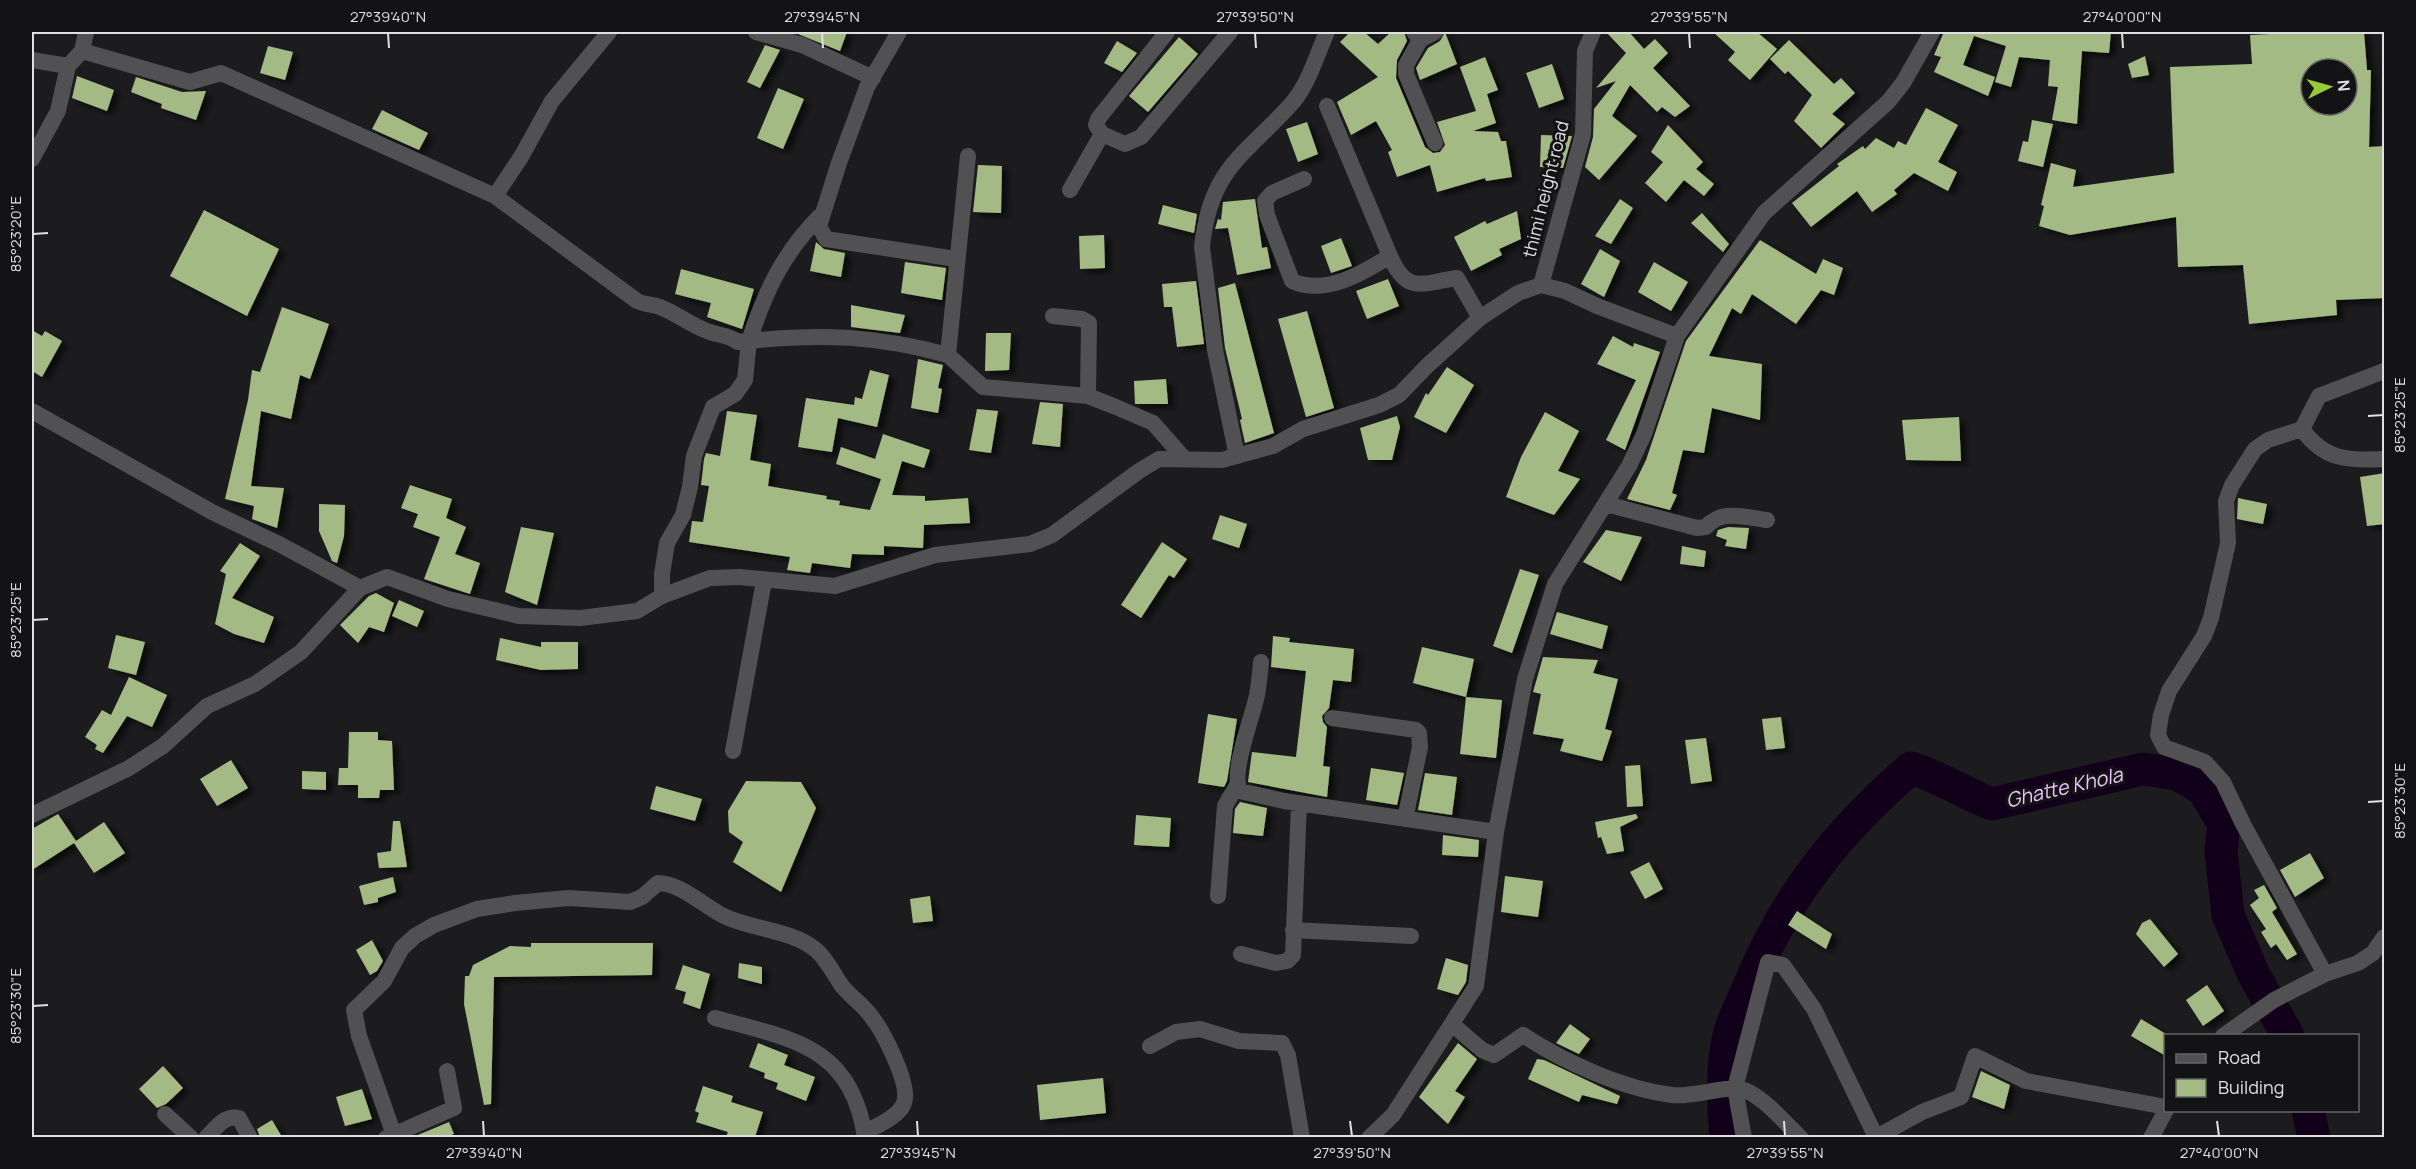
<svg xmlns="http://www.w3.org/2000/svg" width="2416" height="1169" viewBox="0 0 2416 1169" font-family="Manrope,sans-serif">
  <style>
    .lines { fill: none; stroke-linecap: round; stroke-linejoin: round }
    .river { stroke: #12001a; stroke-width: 33 }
    .building { fill: #a3ba84; fill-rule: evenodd; filter: url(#shadow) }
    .minor { stroke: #515052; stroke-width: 16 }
    .tertiary { stroke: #515052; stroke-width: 16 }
    .ticks { fill: none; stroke: #e0dfe1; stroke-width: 2 }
    .labels { text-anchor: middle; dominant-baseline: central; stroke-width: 6; stroke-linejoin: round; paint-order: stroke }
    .street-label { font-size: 18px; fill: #e0dfe1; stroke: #131214 }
    .water-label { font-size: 20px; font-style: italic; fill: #edc4fc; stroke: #131214 }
    .neatline { fill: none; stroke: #e0dfe1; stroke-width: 2 }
    .ticks-label { font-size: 15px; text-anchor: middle; fill: #e0dfe1 }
  </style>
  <defs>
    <filter id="shadow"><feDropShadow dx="6" dy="4" stdDeviation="3" flood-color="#0009"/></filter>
  </defs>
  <rect width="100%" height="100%" fill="#1c1b1d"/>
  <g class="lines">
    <path class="river" d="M2308 1110 2314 1138
      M1726 1138C1723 1103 1721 1061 1731 1028 1736 1014 1743 1000 1749 986 1786 896 1838 831 1911 768 1940 777 1964 793 1992 804L2143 769 2177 774 2202 788 2224 824 2221 851 2228 915 2253 973 2288 1036"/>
  </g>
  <path class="building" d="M793 32H847L840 51Z
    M1350 32H1364L1378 44 1391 32H1404L1407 41 1397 60 1396 78 1425 147 1433 153 1440 152 1445 145 1437 122 1476 111 1460 67 1485 57 1498 90 1487 94 1496 123 1473 131 1498 132 1501 141H1506L1512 177 1486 181 1485 178 1437 192 1430 165 1397 177 1388 152 1392 150 1376 121 1351 135 1337 102 1378 77 1340 42Z
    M1445 32 1457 64 1420 80 1416 68 1428 48 1440 41Z
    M1606 32H1629L1644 49 1655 39 1668 53 1653 68 1690 106 1675 117 1662 107 1657 112 1630 85 1612 116 1637 136 1599 180 1585 167 1593 137 1594 109 1616 81 1596 88 1626 53Z
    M1713 32H1757L1777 49 1750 80 1728 60 1735 52Z
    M1944 32H2111L2109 53 2082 51 2077 124 2052 120 2058 87 2048 86 2050 60 2019 57 2011 87 1995 82 2006 46 1974 36 1963 65 1995 77 1988 96 1934 72 1941 57 1934 55Z
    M2315 32H2364L2367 70H2371L2369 147 2385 146V298L2336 300 2337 315 2249 324 2243 265 2178 267 2176 217 2070 235 2039 226 2044 206 2041 205 2051 163 2076 170 2073 187 2174 173 2170 67 2252 64 2250 35ZM2311 69H2347V105H2311Z
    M1179 37 1198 54 1148 112 1129 96Z
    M1789 40 1834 84 1841 78 1855 93 1832 114 1845 124 1821 148 1794 121 1812 95 1788 71 1785 74 1770 59Z
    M1117 41 1137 53 1122 72 1104 63Z
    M765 45 780 50 760 88 747 82Z
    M268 46 293 52 285 80 260 73Z
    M2145 56 2149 75 2132 78 2128 64Z
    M1552 64 1564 99 1539 108 1526 73Z
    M77 76 114 90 107 111 72 98Z
    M136 77 182 92 206 91 196 120 161 108 162 104 131 92Z
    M778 88 804 99 783 149 757 138Z
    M1926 108 1958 125 1938 162 1957 172 1948 191 1914 173 1894 190 1897 194 1872 212 1857 191 1811 227 1792 203 1839 166 1837 164 1863 146 1865 149 1876 138 1894 148 1898 141 1906 145Z
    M382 110 428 133 419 150 372 129Z
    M2032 120 2053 124 2043 167 2018 161 2023 141 2028 142Z
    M1307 122 1318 154 1298 162 1286 129Z
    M1668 125 1703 162 1696 169 1714 184 1704 196 1684 180 1666 202 1645 183 1663 162 1651 152Z
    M1541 135 1572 136 1563 168 1540 167Z
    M978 165 1002 166 1001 213 973 212Z
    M1255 199 1262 248 1267 247 1271 268 1237 275 1228 228 1215 229 1217 222 1218 219 1221 220 1223 202Z
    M1620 199 1633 208 1611 244 1595 236Z
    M1163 205 1197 214 1194 233 1158 224Z
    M204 210 279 249 247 316 170 276Z
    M1517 211 1521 239 1499 249 1502 255 1471 271 1454 237 1485 221 1487 224Z
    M1702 213 1729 244 1723 252 1691 223Z
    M1104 235 1105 268 1080 269 1079 236Z
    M1341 238 1352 266 1331 273 1321 246Z
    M1760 240 1816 274 1823 259 1843 268 1834 295 1821 290 1796 324 1752 294 1741 314 1732 308 1709 356 1762 364 1760 420 1712 408 1704 453 1683 450 1672 493 1677 495 1670 510 1627 499 1646 460 1686 341Z
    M816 242 824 249 845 253 841 277 810 271Z
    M1600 249 1620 261 1604 297 1581 284Z
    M905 262 946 268 942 300 901 293Z
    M1654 262 1688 282 1671 311 1638 292Z
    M681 269 754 289 742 329 707 317 711 303 675 294Z
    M1388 279 1399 306 1367 319 1356 291Z
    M1196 281 1204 344 1177 347 1172 307H1164L1162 284Z
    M1235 283 1274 433 1245 443 1240 420 1242 419 1225 348 1218 288Z
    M851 305 905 315 900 333 851 327Z
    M282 307 329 324 310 379 300 375 291 419 261 411 251 486 284 488 277 528 252 519 254 506 225 499 248 400 252 370 260 372Z
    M1307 311 1334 408 1306 417 1278 319Z
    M32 330 42 336 45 331 62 341 42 377 32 371Z
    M986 333H1011L1009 370 985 371Z
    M1613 336 1633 347 1634 343 1660 352 1625 450 1606 440 1636 380 1597 364Z
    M918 359 943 365 938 388 942 389 938 413 911 408Z
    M1447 367 1474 385 1446 433 1414 417 1426 393 1428 395Z
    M870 370 889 375 877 427 838 418 832 452 798 447 806 398 854 405 855 397 862 399Z
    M1166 379 1168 404H1135L1134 381Z
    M1040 402 1063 404 1060 447 1032 444Z
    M977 409 998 411 991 453 969 450Z
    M727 411 757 415 750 460 771 464 768 486 827 496 826 499 840 501 839 505 870 510 881 479 836 464 841 447 875 459 883 434 930 450 924 468 902 461 892 495 925 496V501L968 498 970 523 924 525 923 548 884 546V555L852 554 850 568 812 563 810 573 787 570 790 557 689 542 692 521 703 522 709 486 701 485 704 459 706 453 720 456Z
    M1545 412 1579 431 1558 471 1580 479 1554 515 1506 497 1521 457Z
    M1397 416 1400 427 1392 460H1368L1360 428Z
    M1959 417 1961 461 1906 460 1902 420Z
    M2385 473V524L2367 526 2360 477Z
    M410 485 452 499 446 518 466 527 455 554 480 563 470 594 424 579 440 537 413 527 418 514 401 508Z
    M2238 498 2267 504 2263 524 2237 519Z
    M319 504 345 505 344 536 337 563 332 561 319 531Z
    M1220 515 1247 524 1239 548 1212 539Z
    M521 527 554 533 537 605 505 592Z
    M1728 527 1749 528 1746 549 1725 546 1727 540 1716 536 1718 530Z
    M1606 530 1642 537 1621 581 1583 562Z
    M1162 542 1187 559 1174 578 1169 575 1141 618 1121 605Z
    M240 543 260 556 232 598 274 617 264 643 234 634 215 624 226 574 220 571Z
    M1682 546 1706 551 1704 567 1680 564Z
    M1520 569 1539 575 1512 653 1493 646Z
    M376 593 394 603 384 632 369 627 358 643 340 625 369 596Z
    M399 600 424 611 417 627 392 616Z
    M1557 612 1608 626 1602 649 1550 634Z
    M116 635 145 642 136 675 108 668Z
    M1273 636 1290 638 1289 642 1354 649 1351 682 1333 680 1329 708 1322 716 1323 722 1327 727 1323 766 1330 767 1327 797 1248 782 1252 752 1296 757 1306 671 1271 667Z
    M500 638 541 647V642H578V669L541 670 496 660Z
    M1422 647 1474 659 1466 697 1413 683Z
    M1543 657 1598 660 1593 673 1618 679 1605 729 1612 731 1602 761 1560 751 1564 739 1533 734 1541 694 1533 692Z
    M129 677 167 695 152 727 127 716 103 753 95 749 97 745 85 737 102 710 111 715Z
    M1466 697 1502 700 1496 758 1460 754Z
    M1208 714 1237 719 1227 781 1224 787 1198 783Z
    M1781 717 1785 748 1766 750 1762 719Z
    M349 732H378V740L392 741 394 790H380L379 798H358V785H338L339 768H348Z
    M1706 738 1712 781 1691 784 1685 740Z
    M231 760 248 788 217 806 200 779Z
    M1640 765 1643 806 1627 807 1625 766Z
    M1371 768 1404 773 1397 805 1366 800Z
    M302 771 326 772V790L302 789Z
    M1425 773 1457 777 1452 815 1418 810Z
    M746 781 801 782 816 808 781 892 733 862 743 842 729 832 728 811Z
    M656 786 702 799 695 821 650 809Z
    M1240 802 1267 808 1263 836 1233 833 1235 809Z
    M58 814 76 841 104 822 125 853 94 873 74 843 32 870V829Z
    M1636 814 1638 818 1620 827 1624 851 1607 854 1601 837 1598 838 1595 822Z
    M1136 815 1171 818 1169 847 1134 845Z
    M393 821H400L407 867 379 868 377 853 391 851Z
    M1443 835 1479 840 1478 857 1442 855Z
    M2310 853 2324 878 2295 897 2280 870Z
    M1649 862 1663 889 1645 899 1630 872Z
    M1505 876 1543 881 1538 917 1501 912Z
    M393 877 396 892 378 898V902L364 905 359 886Z
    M2264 885 2277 908 2272 912 2297 954 2287 960 2276 944 2271 948 2261 932 2266 929 2250 905 2259 898 2254 890Z
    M930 896 933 921 913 923 910 899Z
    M1797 911 1832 934 1826 949 1788 925Z
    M2150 919 2178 954 2164 967 2136 934 2142 923Z
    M372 940 383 961 377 971 370 975 356 950Z
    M531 943H653L652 975 494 977 491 1104 484 1105 464 1004 465 976H469L473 965 510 946 531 947Z
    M1446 958 1468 965 1466 982 1458 995 1437 989Z
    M739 963 762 967V984L738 978Z
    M683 965 710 974 700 1009 683 1003 686 992 675 989Z
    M2207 985 2224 1011 2203 1026 2186 1000Z
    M2141 1019 2166 1034V1056L2131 1036Z
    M1570 1024 1590 1039 1579 1054 1556 1043Z
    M758 1043 788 1055 784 1065 815 1077 806 1101 776 1089 778 1083 764 1078 765 1073 749 1067Z
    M1458 1043 1477 1059 1455 1091 1465 1097 1448 1124 1419 1097Z
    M1537 1059 1544 1060 1620 1096 1617 1104 1582 1095 1579 1102 1528 1079Z
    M163 1066 183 1088 166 1104 157 1108 139 1089Z
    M1981 1071 2010 1085 2004 1109 1972 1097Z
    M1103 1078 1106 1113 1040 1120 1037 1085Z
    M703 1086 733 1096 731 1102 763 1112 755 1137H726L728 1132 696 1122 699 1113 695 1111Z
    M362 1089 372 1119 345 1126 336 1097Z
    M272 1120 282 1137H260L257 1129Z
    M449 1122 454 1134 444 1137H413Z"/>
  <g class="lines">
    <path class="minor" d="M609 32 552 101 521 157 495 196 637 301C646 305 652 304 660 307 676 313 690 325 707 331 719 336 727 334 738 342L749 341C765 292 783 253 820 216
      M756 32 802 45 873 78
      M899 32 867 87 839 163 819 226 826 239 956 259
      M1167 32 1098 119 1096 125 1102 134 1125 144 1141 137 1230 32
      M1414 32 1420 40 1406 65V74L1435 143
      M1420 40 1435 32
      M82 51 190 82 221 73 495 196
      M32 60 68 66
      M1327 106 1390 256
      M968 156 948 355 983 387 1088 396 1116 407 1153 423 1183 457
      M32 159 58 111 68 66 82 51 86 32
      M1304 179 1272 193 1265 201 1267 215 1292 281C1325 296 1363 273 1390 256 1407 295 1421 283 1457 278L1480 318
      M1070 190 1102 134
      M1541 285 1583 134 1585 51 1593 32
      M1053 316 1082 319 1089 323 1088 396
      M32 411 212 512 281 545 360 588
      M2302 429C2324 460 2348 461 2384 459
      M1237 456 1215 350 1202 247C1210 167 1246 155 1293 102 1309 83 1317 54 1327 32
      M1606 504 1697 528 1706 527C1721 509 1745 517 1767 520
      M662 596V574L667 543 683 515 690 487 694 456 713 407 735 394 745 380 749 341C821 333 878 336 948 355
      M1261 662C1260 673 1259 684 1257 695 1253 716 1230 773 1240 791L1284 801 1496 832
      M1332 718 1416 730 1419 733 1420 747 1405 819
      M733 751 764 581
      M1218 896 1225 806 1237 785
      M1293 930 1411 936
      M1241 954 1276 963 1287 961 1293 955 1299 803
      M2325 974 2243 824 2223 782 2205 762 2164 747 2158 735 2161 715 2169 691 2204 636 2211 618 2228 543 2226 501 2232 485 2255 449 2268 440 2302 429 2319 396 2384 371
      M715 1018C792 1039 852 1046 865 1138
      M1452 1024 1482 1050 1494 1055 1523 1035C1563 1062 1624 1089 1672 1095 1694 1098 1733 1082 1749 1092 1768 1102 1785 1123 1801 1138
      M2223 1036 2274 1000 2325 974 2358 963 2373 953 2384 937
      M1150 1046 1176 1032 1200 1029 1239 1041 1282 1043 1288 1055 1302 1138
      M165 1114 191 1138
      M393 1132 359 1036 354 1010 384 981 402 948 415 936 434 925 477 909 515 903 569 898 630 902 642 897 658 883C682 884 701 904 722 915 751 930 791 929 816 950 827 959 834 975 842 986 851 997 863 1005 871 1016 883 1031 911 1085 904 1103 899 1117 876 1126 864 1133
      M206 1138C216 1128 224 1115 239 1118L250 1138
      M386 1138 454 1108 447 1071
      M1369 1138 1393 1115 1476 986 1496 832 1525 679 1555 584 1629 466 1644 434 1677 336
      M1744 1138 1735 1088 1768 962 1783 965 1814 1009 1876 1137
      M1875 1138 1922 1112 1961 1097 1975 1056 2026 1081 2166 1107
      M2151 1138 2166 1110"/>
    <path class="tertiary" d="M32 815 129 768 163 746 207 706 255 684 301 652 360 588 387 577 448 599 519 616 580 618 637 611 662 596 710 578 739 577 835 586 935 555 1030 544 1052 535 1139 471 1159 459 1222 460 1273 446 1303 429 1379 405 1399 395 1427 366 1480 318 1518 293 1541 285 1565 291 1597 306 1677 336 1764 213 1888 102 1903 83 1932 32"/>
  </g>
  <path class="ticks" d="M388 33 389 48M822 33 823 48M1255 33 1256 48M1689 33 1690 48M2122 33 2123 48M33 234 48 233M2368 416 2383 415M33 620 48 619M2368 802 2383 801M33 1006 48 1005M483 1121 484 1136M917 1121 918 1136M1350 1121 1352 1136M1784 1121 1785 1136M2217 1121 2219 1136"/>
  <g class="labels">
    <g class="street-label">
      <text transform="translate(1545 189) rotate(-76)">thimi height road</text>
    </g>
    <g class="water-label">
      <text transform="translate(2064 787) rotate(-13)">Ghatte Khola</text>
    </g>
  </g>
  <rect width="2416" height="1169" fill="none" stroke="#131214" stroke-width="66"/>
  <rect x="2164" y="1034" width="195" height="78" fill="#131214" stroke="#656466" stroke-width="1.5"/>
  <rect x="2176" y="1054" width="30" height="9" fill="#515052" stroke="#656466" stroke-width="1.5"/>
  <text x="2218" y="1064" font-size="18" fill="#e0dfe1">Road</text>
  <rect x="2176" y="1079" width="30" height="18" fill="#a3ba84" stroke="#656466" stroke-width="1.5"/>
  <text x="2218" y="1094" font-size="18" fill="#e0dfe1">Building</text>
  <g transform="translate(2329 87) rotate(85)"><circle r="28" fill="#131214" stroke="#656466" stroke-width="1.5"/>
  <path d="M0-4.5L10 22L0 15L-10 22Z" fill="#99cb36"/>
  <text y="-9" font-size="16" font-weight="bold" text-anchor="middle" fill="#e0dfe1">N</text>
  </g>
  <rect x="33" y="33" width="2350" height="1103" class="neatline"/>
  <g class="ticks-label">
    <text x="388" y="22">27°39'40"N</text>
    <text x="822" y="22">27°39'45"N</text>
    <text x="1255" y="22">27°39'50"N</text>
    <text x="1689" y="22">27°39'55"N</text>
    <text x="2122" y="22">27°40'00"N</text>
    <text transform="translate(16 234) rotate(-90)" y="5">85°23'20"E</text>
    <text transform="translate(2400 415) rotate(-90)" y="5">85°23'25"E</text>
    <text transform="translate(16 620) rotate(-90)" y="5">85°23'25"E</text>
    <text transform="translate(2400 801) rotate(-90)" y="5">85°23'30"E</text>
    <text transform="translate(16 1006) rotate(-90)" y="5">85°23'30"E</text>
    <text x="484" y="1158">27°39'40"N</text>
    <text x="918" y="1158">27°39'45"N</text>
    <text x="1352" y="1158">27°39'50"N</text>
    <text x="1785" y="1158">27°39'55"N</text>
    <text x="2219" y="1158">27°40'00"N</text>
  </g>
</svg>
